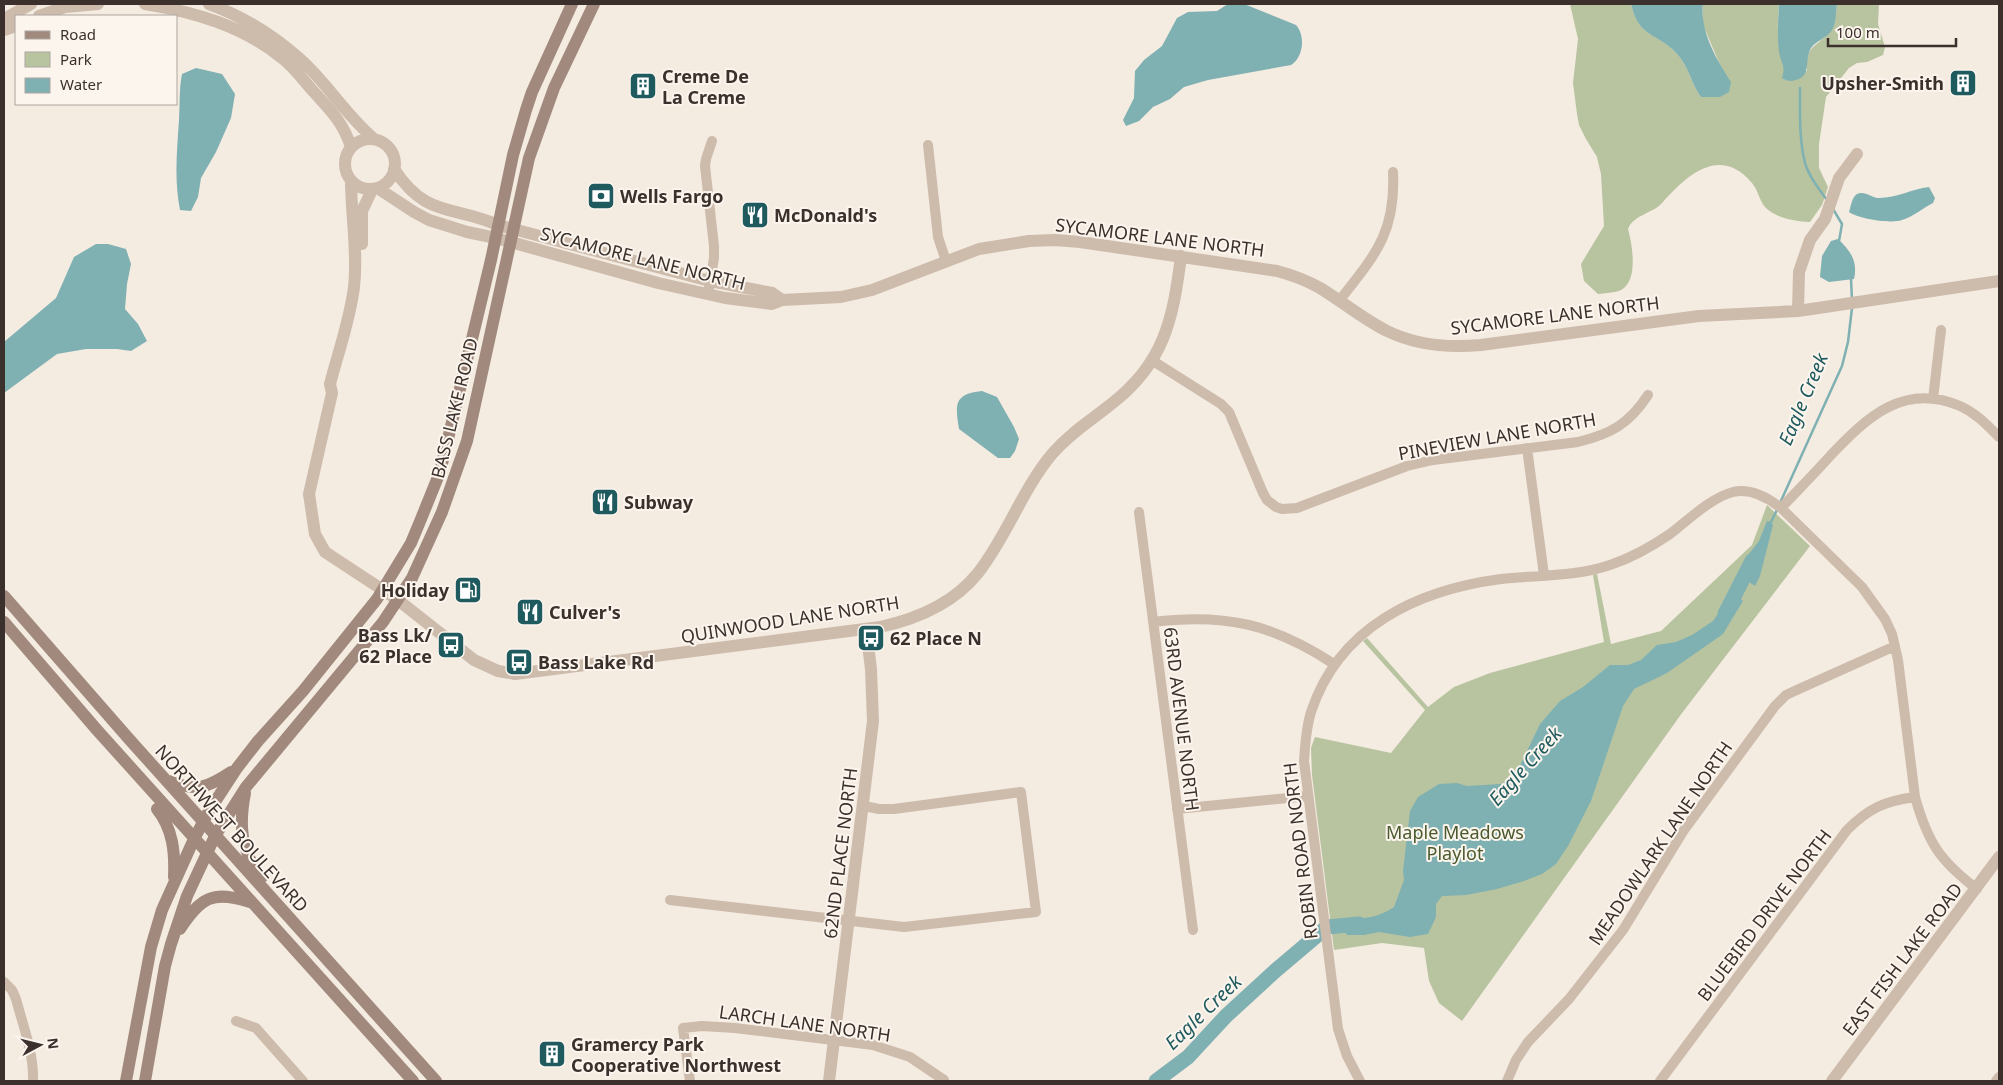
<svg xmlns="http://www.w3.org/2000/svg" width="2003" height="1085" viewBox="0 0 2003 1085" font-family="'Noto Sans',sans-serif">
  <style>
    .green { fill: #b8c4a0 }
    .water { fill: #7fb0b2 }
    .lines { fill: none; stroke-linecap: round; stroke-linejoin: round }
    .stream { stroke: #7fb0b2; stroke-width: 2.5 }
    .river { stroke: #7fb0b2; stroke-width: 15 }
    .minor { stroke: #cdbbac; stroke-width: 10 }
    .tertiary { stroke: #cdbbac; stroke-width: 12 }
    .secondary { stroke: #a18a7d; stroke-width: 12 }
    .labels { text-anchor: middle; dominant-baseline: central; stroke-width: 4; stroke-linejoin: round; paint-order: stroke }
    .poi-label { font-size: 18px; font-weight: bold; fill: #3b302b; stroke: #fbf5ee; text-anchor: start }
    .street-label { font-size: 18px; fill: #3b302b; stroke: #fbf5ee }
    .park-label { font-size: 18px; fill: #4a5a2e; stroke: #fbf5ee }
    .water-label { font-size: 19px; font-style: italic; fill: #1f5a5e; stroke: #fbf5ee }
  </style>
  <rect width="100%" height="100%" fill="#f4ebe1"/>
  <path class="green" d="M1570 4H1631C1640 40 1656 31 1676 53 1689 66 1691 84 1701 97L1721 67 1703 25V4H1779C1777 26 1777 47 1785 68L1807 71C1806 43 1816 49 1830 31 1835 25 1836 12 1837 4H1879L1878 24 1885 47 1883 55 1867 62 1857 63 1849 68 1826 97 1819 144V168L1828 187 1822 205 1810 222C1796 221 1779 219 1767 209 1759 202 1759 191 1752 183 1720 145 1687 175 1663 202 1653 214 1634 214 1628 229 1632 244 1639 280 1621 290 1615 293 1605 293 1598 294L1584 281 1581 264 1604 226 1601 174 1597 157 1586 139 1579 125 1577 114 1573 83 1578 39Z
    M1767 505 1810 546 1682 713 1462 1021 1439 1003 1429 981 1424 948 1382 943 1334 950 1312 775 1311 748 1315 737 1391 753 1425 710 1363 641 1367 638 1428 707 1454 687 1490 673 1604 642 1593 575 1597 574 1611 644 1661 631 1752 545Z"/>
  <path class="water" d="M1228 4H1244L1296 25C1306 36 1303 58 1291 65L1208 80 1184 87 1170 99 1153 107 1139 121 1126 126 1123 120 1134 98 1135 71 1144 60 1162 46 1177 18 1188 12 1217 11Z
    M1631 4H1703C1700 32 1716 58 1731 82L1729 92 1720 97H1701C1691 84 1689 66 1676 53 1657 32 1639 39 1631 4Z
    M1779 4H1837C1836 11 1836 24 1832 30 1827 38 1816 41 1811 48 1804 60 1812 76 1796 80 1790 82 1787 81 1782 78 1786 65 1781 64 1779 52 1777 36 1778 20 1779 4Z
    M196 68 222 74 235 94 231 118 216 152 201 178 198 197 191 211 180 210C174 179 177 151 179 120 180 104 179 89 182 74Z
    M1929 187 1935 198 1933 203C1923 208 1913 217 1902 220 1891 224 1859 219 1849 212 1851 206 1852 197 1857 194 1864 190 1872 198 1879 198 1897 198 1912 189 1929 187Z
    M1838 239C1851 251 1858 262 1854 279L1829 282 1820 277 1822 256 1831 241Z
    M96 244H108L126 249 131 264 127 284 125 309 138 324 147 341 131 351 117 349H86L57 354 4 393V342L56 298 74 257Z
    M982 391 997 397 1014 427 1019 439 1015 451 1010 458H998L959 429C955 404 954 394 982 391Z
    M1767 521 1771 522 1773 525 1760 576 1755 586 1740 576 1748 555 1759 541Z
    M1732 594 1740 598 1743 601 1723 634 1667 673 1634 689 1623 706 1591 801 1568 846 1556 864 1542 874 1524 881 1497 889 1466 895 1442 896 1436 904V917L1428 934 1410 937 1379 932 1364 935H1347L1340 926 1348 919C1366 919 1379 917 1394 907L1404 880 1403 871 1410 811 1418 797 1439 784 1457 783 1467 786 1501 784 1515 776 1540 724 1560 701 1583 687 1610 665H1628L1641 660 1657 645 1676 642 1692 635 1713 621Z"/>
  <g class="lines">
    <path class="stream" d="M1800 88C1800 113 1799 139 1805 163 1809 177 1819 189 1827 200
      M1833 209 1842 224 1839 241
      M1851 279 1852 300
      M1780 503 1842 366 1848 342 1852 308
      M1770 524 1778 508"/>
    <path class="river" d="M1725 614 1752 561
      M1156 1081 1188 1057 1226 1016 1275 971 1327 927 1359 924"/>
    <path class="minor" d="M928 145 938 237 946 261
      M709 288 714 258V246L705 166 706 159 712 141
      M1339 301C1375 255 1396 233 1393 172
      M1153 361 1221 404 1229 412 1263 493 1267 500 1276 507 1282 509 1297 508 1407 466 1433 460 1578 442C1611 434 1629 424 1648 395
      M1933 399 1941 330
      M1527 448 1544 575
      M1781 508C1798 490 1815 473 1831 455 1867 417 1904 382 1960 406 1976 413 1987 425 1999 437
      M1139 512 1193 930
      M1153 622C1225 613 1273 624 1334 664
      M1177 809 1308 796
      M670 900 904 927 1036 912 1021 792 894 809H879L864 806
      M4 982 12 990 16 999C23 1026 34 1053 33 1081
      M236 1021 256 1028 303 1081
      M690 1081 683 1028 702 1026 735 1028 873 1045 910 1057 944 1080
      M1360 1081 1347 1056 1338 1029 1304 761C1305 745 1306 728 1311 712 1339 627 1417 590 1501 579 1537 575 1575 577 1610 565 1631 558 1651 547 1670 534 1687 521 1712 497 1733 492 1751 488 1767 497 1781 508L1862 587 1885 619 1892 634 1898 660 1915 797C1928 843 1940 861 1977 889
      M1507 1081 1516 1060 1528 1042 1569 999 1623 930 1684 830 1775 706 1786 695 1799 689 1895 646
      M1660 1081 1847 830C1869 808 1885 801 1915 797
      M1996 1081 1999 1077"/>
    <path class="tertiary" d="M145 4C195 12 243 26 282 58 294 67 303 80 313 91 331 111 343 122 351 147
      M209 4C242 16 274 36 300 59 327 83 346 115 373 138
      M39 16 65 7 98 4
      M4 19 31 4
      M4 30 16 26
      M345 164a25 25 0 1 1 50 0a25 25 0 1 1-50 0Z
      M394 169C426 218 452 205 498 225L710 281 772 293 782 300
      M351 180C351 216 358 252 354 287 350 320 338 353 330 384L332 393 309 494 315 534 325 552 398 600 474 660 498 671 515 674 880 627C917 619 954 603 978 573 1007 536 1022 490 1052 454 1069 434 1090 421 1110 405 1164 364 1173 320 1181 256
      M379 189 414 212 429 220 467 232 496 238 658 283 725 298 772 304 782 300 841 297 872 290 979 249 1029 241 1055 240 1080 242 1277 271C1292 275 1306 280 1320 288 1343 302 1363 319 1387 331 1416 345 1450 348 1481 345L1699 316 1798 311 1999 281
      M362 244V211L372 190
      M1798 311 1799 272 1810 240 1825 219 1839 178 1857 154
      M829 1081 873 721 871 669 866 629
      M1832 1081 1999 857"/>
    <path class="secondary" d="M4 596 129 739 436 1081
      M4 622 97 730 413 1081
      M169 781C197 792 207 788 231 772
      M245 793C239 824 240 852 262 877
      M157 809C173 829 175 852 174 877
      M180 929C201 897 213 890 250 902
      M126 1081 151 947 162 910 194 839 209 811 237 768 258 741 303 691 377 599 411 543 421 519 440 472 491 260 513 155 526 110 532 92 572 4
      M145 1081 165 966 171 944 187 896 215 836 246 787 383 622 412 578 442 512 467 441 529 158 554 88 594 4"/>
  </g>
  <defs>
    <g id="building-square" transform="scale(1.4375)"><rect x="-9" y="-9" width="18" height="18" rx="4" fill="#1f5a5e" stroke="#fbf5ee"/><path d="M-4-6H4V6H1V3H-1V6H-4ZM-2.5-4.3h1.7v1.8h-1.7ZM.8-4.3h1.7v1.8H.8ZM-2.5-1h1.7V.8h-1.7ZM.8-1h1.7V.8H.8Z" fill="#fff"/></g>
    <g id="bank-square" transform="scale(1.4375)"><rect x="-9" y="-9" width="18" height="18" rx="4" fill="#1f5a5e" stroke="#fbf5ee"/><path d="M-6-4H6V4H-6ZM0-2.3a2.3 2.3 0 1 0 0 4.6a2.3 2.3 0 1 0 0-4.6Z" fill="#fff"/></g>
    <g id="restaurant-square" transform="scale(1.4375)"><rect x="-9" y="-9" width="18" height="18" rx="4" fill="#1f5a5e" stroke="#fbf5ee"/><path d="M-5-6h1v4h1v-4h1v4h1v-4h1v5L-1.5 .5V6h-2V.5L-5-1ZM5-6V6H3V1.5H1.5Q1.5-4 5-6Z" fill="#fff"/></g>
    <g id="fuel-square" transform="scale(1.4375)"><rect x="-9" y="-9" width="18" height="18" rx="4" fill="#1f5a5e" stroke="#fbf5ee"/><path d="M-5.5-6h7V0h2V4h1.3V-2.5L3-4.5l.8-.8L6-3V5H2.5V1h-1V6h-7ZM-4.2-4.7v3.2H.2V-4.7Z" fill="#fff"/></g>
    <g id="bus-square" transform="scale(1.4375)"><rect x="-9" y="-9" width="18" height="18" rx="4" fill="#1f5a5e" stroke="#fbf5ee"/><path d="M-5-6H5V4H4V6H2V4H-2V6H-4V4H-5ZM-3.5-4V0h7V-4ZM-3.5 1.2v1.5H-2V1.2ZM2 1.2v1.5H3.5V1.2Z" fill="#fff"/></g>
  </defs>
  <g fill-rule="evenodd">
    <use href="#building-square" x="1963" y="83"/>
    <use href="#building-square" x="643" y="86"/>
    <use href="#bank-square" x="601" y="196"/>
    <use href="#restaurant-square" x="755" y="215"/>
    <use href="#restaurant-square" x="605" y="502"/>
    <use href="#fuel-square" x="468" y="590"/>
    <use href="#restaurant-square" x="530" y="612"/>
    <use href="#bus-square" x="871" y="638"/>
    <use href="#bus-square" x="451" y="645"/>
    <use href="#bus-square" x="519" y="662"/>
    <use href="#building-square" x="552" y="1054"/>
  </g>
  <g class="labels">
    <g class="poi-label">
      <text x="662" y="76">Creme De<tspan x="662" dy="21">La Creme</tspan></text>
      <text x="1944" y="83" text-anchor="end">Upsher-Smith</text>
      <text x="620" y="196">Wells Fargo</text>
      <text x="774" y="215">McDonald's</text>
      <text x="624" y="502">Subway</text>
      <text x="449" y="590" text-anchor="end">Holiday</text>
      <text x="549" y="612">Culver's</text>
      <text x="432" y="635" text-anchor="end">Bass Lk/<tspan x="432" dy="21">62 Place</tspan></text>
      <text x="890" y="638">62 Place N</text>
      <text x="538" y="662">Bass Lake Rd</text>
      <text x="571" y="1044">Gramercy Park<tspan x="571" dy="21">Cooperative Northwest</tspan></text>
    </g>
    <g class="street-label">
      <text transform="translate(1160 237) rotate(7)">SYCAMORE LANE NORTH</text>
      <text transform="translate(643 258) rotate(14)">SYCAMORE LANE NORTH</text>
      <text transform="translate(1555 315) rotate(-7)">SYCAMORE LANE NORTH</text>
      <text transform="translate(454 408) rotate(-76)">BASS LAKE ROAD</text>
      <text transform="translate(1497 436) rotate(-10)">PINEVIEW LANE NORTH</text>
      <text transform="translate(790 619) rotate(-9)">QUINWOOD LANE NORTH</text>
      <text transform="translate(1182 719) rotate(83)">63RD AVENUE NORTH</text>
      <text transform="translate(232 828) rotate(48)">NORTHWEST BOULEVARD</text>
      <text transform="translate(1660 843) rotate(-56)">MEADOWLARK LANE NORTH</text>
      <text transform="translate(1300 851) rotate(-97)">ROBIN ROAD NORTH</text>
      <text transform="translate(840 853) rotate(-83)">62ND PLACE NORTH</text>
      <text transform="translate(1764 915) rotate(-53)">BLUEBIRD DRIVE NORTH</text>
      <text transform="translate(1902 959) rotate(-53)">EAST FISH LAKE ROAD</text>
      <text transform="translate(805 1023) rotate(8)">LARCH LANE NORTH</text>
    </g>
    <g class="park-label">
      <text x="1455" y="832">Maple Meadows<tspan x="1455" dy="21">Playlot</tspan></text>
    </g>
    <g class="water-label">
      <text transform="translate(1803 399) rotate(-67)">Eagle Creek</text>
      <text transform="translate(1525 766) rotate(-48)">Eagle Creek</text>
      <text transform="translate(1203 1012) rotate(-44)">Eagle Creek</text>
    </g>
  </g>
  <rect width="2003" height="1085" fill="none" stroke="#3b302b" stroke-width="10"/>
  <rect x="15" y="15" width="162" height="90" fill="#fbf5ee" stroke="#aea6a0"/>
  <rect x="25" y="31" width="25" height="8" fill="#a18a7d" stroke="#aea6a0"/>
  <text x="60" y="40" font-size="15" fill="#3b302b">Road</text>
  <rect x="25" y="52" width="25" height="15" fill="#b8c4a0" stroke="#aea6a0"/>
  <text x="60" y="65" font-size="15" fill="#3b302b">Park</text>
  <rect x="25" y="78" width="25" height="15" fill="#7fb0b2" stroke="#aea6a0"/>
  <text x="60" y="90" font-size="15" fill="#3b302b">Water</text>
  <g transform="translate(40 1045) rotate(83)" stroke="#fbf5ee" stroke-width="4" paint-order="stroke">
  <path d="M0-4L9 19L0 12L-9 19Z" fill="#3b302b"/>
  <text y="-8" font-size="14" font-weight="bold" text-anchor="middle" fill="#3b302b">N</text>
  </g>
  <path d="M1828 38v8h128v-8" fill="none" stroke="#3b302b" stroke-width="2.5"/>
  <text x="1836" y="38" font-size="15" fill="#3b302b" stroke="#fbf5ee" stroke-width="4" paint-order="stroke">100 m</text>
</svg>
